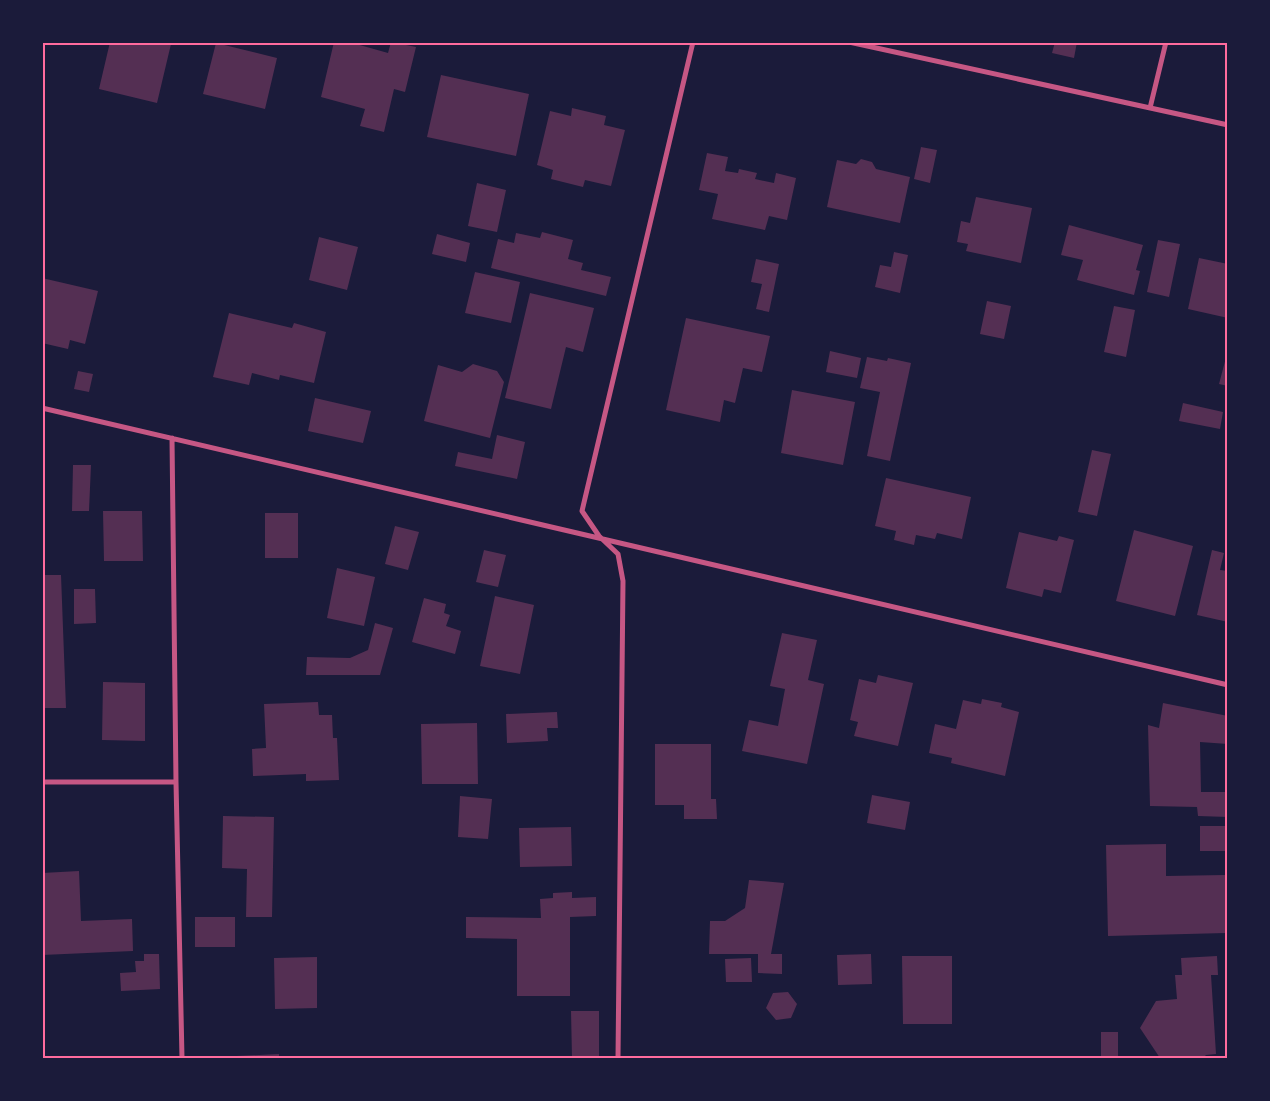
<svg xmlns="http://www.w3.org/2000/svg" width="1270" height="1101" viewBox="0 0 1270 1101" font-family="Manrope,sans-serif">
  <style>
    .building { fill: #542f53 }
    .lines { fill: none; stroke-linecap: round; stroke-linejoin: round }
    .minor { stroke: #c65784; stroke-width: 5 }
    .neatline { fill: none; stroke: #ff6b9d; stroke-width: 2 }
  </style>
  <rect width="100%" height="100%" fill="#1b1b3a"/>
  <path class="building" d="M110 42 171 44 157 103 99 89Z
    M334 42H349L388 53 391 42 416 47 405 92 394 89 384 132 360 126 365 109 321 97Z
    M1055 42H1077L1074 58 1052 53Z
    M216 43 277 58 265 109 203 94Z
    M441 75 529 94 516 156 427 137Z
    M572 108 606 116 604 125 625 130 611 186 585 180 583 187 551 179 553 170 537 165 550 111 571 116Z
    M921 147 937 150 930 183 914 179Z
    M707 153 728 157 725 171 738 173 739 169 757 173 755 179 774 183 776 173 796 178 787 220 769 216 765 230 712 219 718 194 699 190Z
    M861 159 872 162 876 169 910 177 900 223 827 207 837 160 856 164Z
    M477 183 506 190 497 232 468 226Z
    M976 197 1032 208 1021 263 966 251 968 244 957 242 961 221 970 223Z
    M1069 225 1143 245 1136 270 1140 271 1134 295 1077 280 1083 260 1061 255Z
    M542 232 573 240 568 259 583 263 581 270 611 277 606 296 491 268 498 239 514 243 516 233 540 238Z
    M437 234 470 243 466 262 432 254Z
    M319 237 358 247 347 290 309 280Z
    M1158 240 1180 244 1169 297 1147 292Z
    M894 252 908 255 900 293 875 287 880 265 891 267Z
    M1199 258 1228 264V318L1188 309Z
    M756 259 779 264 769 312 756 309 762 284 751 282Z
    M475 272 520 282 511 323 465 313Z
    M42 278 98 291 85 344 70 340 68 349 42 343Z
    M530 293 594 308 583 352 566 347 551 409 505 398Z
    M987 301 1011 306 1004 339 980 334Z
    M1114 306 1135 310 1126 357 1104 352Z
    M229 313 292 328 294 323 326 332 314 383 280 375 279 380 252 373 249 385 213 377Z
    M686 318 770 336 762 372 743 368 735 403 724 400 720 422 666 410Z
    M1228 350V386L1219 384Z
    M830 351 861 358 857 378 826 372Z
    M867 357 887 361 888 358 911 363 890 461 867 456 880 392 860 388Z
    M473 364 497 371 504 382 490 438 424 421 438 365 462 372Z
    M78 371 93 374 89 392 74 389Z
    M792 390 855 402 843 465 781 453Z
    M315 398 371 411 363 443 308 431Z
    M1183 403 1223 412 1220 429 1179 421Z
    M497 435 525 442 517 479 455 466 458 452 492 459Z
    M1092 450 1111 454 1097 516 1078 512Z
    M73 465H91L89 511H72Z
    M886 478 971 497 962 539 937 533 935 539 916 535 914 545 894 540 896 531 875 526Z
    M103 511H142L143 561H104Z
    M265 513H298V558H265Z
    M395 526 419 532 408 570 385 564Z
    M1134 530 1193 546 1175 616 1116 601Z
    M1019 532 1057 541 1059 536 1074 540 1061 593 1044 589 1042 597 1006 588Z
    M484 550 506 555 498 587 476 582Z
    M1212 550 1224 553 1220 570 1228 571V622L1197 615Z
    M337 568 375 577 364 626 327 618Z
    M42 575H61L66 708H42Z
    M74 589H95L96 623 74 624Z
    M495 596 534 605 520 674 480 666Z
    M424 598 446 604 444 613 450 615 446 626 461 631 455 654 412 642Z
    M375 623 393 628 380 675H306L307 657 350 658 368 650Z
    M782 633 817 640 808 680 824 684 807 764 742 751 749 720 778 726 785 689 770 686Z
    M878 675 913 683 898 746 854 736 858 722 850 720 859 679 876 683Z
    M103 682 145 683V741L102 740Z
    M982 699 1002 703 1001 707 1019 712 1005 776 951 763 952 758 929 753 935 724 956 729 963 700 981 704Z
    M318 702 319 715H332L333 738H337L339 780 306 781V774L253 776 252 749 266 748 264 704Z
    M1163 703 1228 716V744L1200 742 1201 792H1228V817L1198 816 1197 807 1150 806 1148 725 1159 728Z
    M557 712 558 728H547L548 741 507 743 506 714Z
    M477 723 478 784H422L421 724Z
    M655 744H711V799H716L717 819H684V805H655Z
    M872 795 910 802 905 830 867 823Z
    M460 796 492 799 488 839 458 837Z
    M223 816 274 817 272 917H246L247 869 222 868Z
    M1200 826H1228V851H1200Z
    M571 827 572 866 520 867 519 828Z
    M1166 844V876L1225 875 1226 933 1108 936 1106 845Z
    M79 871 81 921 132 919 133 951 42 955V873Z
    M749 880 784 883 771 954H782V974L758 973V954H709L710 921H725L745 908Z
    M572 892V898L596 897V916L570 917V996H517V939L466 938V917L541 918 540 899 553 898V893Z
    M195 917H235V947H195Z
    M144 954H159L160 989 121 991 120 973 136 972 135 961H144Z
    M871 954 872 984 838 985 837 955Z
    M902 956H952V1024H903Z
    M1217 956 1218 975H1211L1216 1054 1206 1055 1203 1058H1160L1140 1028 1156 1001 1177 999 1175 975H1182L1181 958Z
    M317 957V1008L275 1009 274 958Z
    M751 958 752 982H726L725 959Z
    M788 992 797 1004 791 1018 776 1020 766 1008 773 993Z
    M571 1011H599V1058H572Z
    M1101 1032H1118V1058H1101Z
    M279 1054V1058H236V1056Z"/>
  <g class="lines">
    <path class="minor" d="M849 42 1228 125
      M1150 108 1166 42
      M42 408 1228 685
      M172 438 176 782 182 1058
      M42 782H176
      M618 1058 623 581 618 554 599 536 582 511 693 42"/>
  </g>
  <rect width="1270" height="1101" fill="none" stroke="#1b1b3a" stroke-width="88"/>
  <rect x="44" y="44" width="1182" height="1013" class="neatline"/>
</svg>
